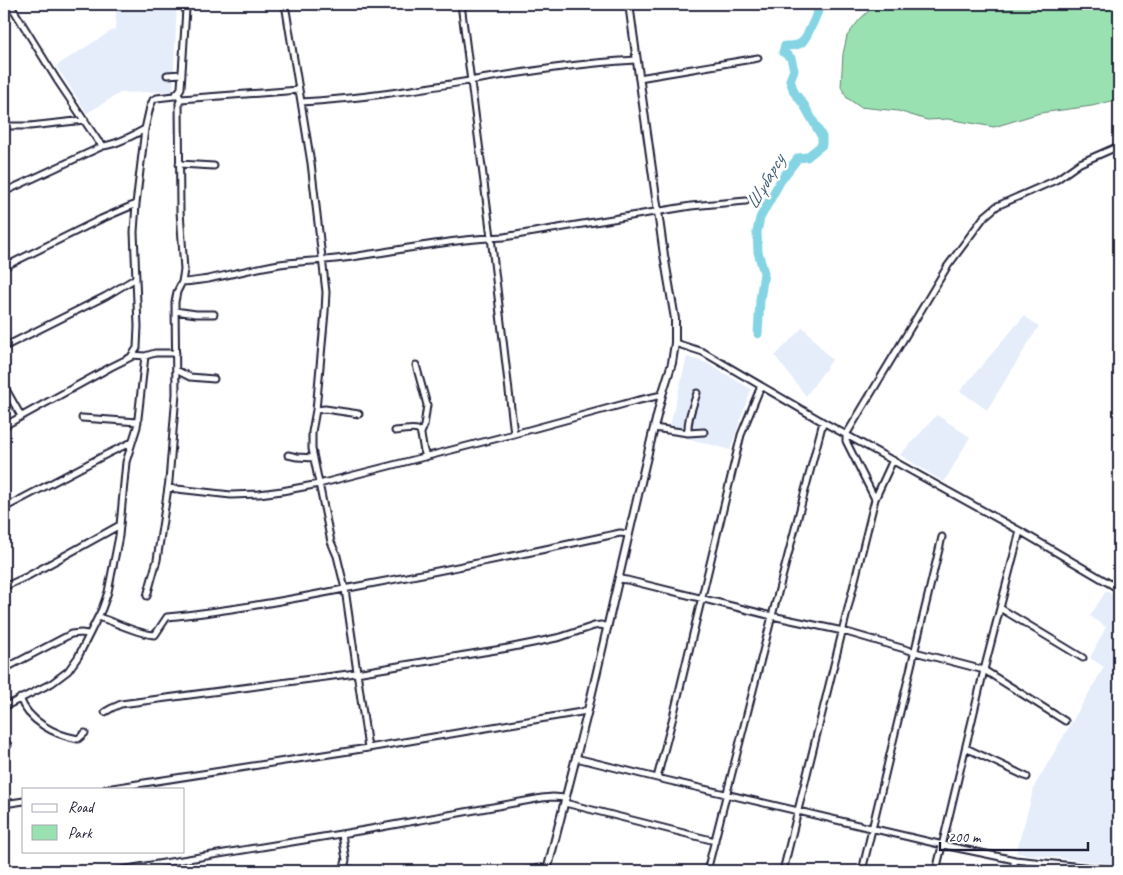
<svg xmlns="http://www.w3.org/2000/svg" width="1123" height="875" viewBox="0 0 1123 875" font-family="Caveat,sans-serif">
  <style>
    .built { fill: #e5edfa }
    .green { fill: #99e1b0; stroke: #5e8276 }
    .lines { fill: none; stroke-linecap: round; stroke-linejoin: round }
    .river { stroke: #85d4e3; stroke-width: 9 }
    .minor-casing { stroke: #22223b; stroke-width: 9 }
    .tertiary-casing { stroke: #22223b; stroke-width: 10 }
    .minor { stroke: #fff; stroke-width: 5 }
    .tertiary { stroke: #fff; stroke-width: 6 }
    .labels { text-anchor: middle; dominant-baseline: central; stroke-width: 5; stroke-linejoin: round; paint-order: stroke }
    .water-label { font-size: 19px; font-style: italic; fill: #456076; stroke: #fff }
  </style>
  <rect width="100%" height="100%" fill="#fff"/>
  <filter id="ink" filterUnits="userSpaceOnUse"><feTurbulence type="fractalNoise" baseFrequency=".02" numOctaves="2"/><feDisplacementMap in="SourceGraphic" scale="10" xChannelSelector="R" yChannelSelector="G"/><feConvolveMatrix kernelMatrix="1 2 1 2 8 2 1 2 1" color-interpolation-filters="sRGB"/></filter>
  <g filter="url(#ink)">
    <path class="built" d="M116 4H177L173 91 120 93 87 113 56 66 116 28Z
      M1024 316 1039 326 987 410 960 391Z
      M803 327 832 360 806 396 775 356Z
      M687 357 707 363 751 389 730 450 668 433Z
      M937 415 970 437 944 482 900 455Z
      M1106 591 1119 598V865L1016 853 1035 785 1104 667 1090 658 1106 627 1090 616Z"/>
    <path class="green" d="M876 4H1119V99L1092 106 1040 113 994 127 948 119 927 120 898 111 860 107 847 98 841 87 843 54 847 36 860 19Z"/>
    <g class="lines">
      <path class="river" d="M758 334 760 300 764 273 758 252 757 232 760 218 771 198 781 180 798 158 807 157 822 145V137L804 105 794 92 790 80 794 70 791 58 783 52 785 46C790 46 797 46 801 43 808 38 816 14 821 5L823 4"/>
      <g class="minor-casing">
        <path id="minor" d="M10 4 57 80 98 141 103 146
          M285 4 311 163 326 292 325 312 316 410 312 432V449L331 542 337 556 345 589 368 748
          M461 4 491 237 514 434
          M167 75 182 74
          M639 78 758 58
          M181 99 299 90
          M301 102C414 96 524 66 636 60
          M4 126H30L85 120
          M179 164 214 166
          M4 192 103 146C116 145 134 135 145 129
          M4 267 101 219 136 204
          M182 282C191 282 200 280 208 279 232 274 256 268 280 264 301 261 323 261 344 258 397 251 451 239 504 237L691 206 746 201
          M175 311 196 314H214
          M675 343 703 352 823 422 1020 531 1119 589
          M4 347 106 296 136 278
          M132 355 145 356 155 353H176
          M416 365 427 405 424 426 421 433
          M176 370 190 377 214 379
          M4 386 21 416
          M316 410 325 409 359 414
          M82 418 138 422
          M4 426 111 367 131 357 137 348 138 326 134 232 136 204 145 129 150 107 153 100 157 98 174 96 179 91 181 88 186 9 188 4
          M654 428 688 433 704 432
          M395 431C431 426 416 431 426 457
          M688 433C687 419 693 406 697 393
          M288 455 297 457 314 458
          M168 488 231 495 259 494 282 491 319 484 514 434 635 401 662 395
          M875 499 846 441V435L947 267 984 217 997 206 1056 180 1080 163 1119 146
          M4 508 107 454 132 442
          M619 579 627 580 772 616 843 631 915 652 984 670 1065 721
          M4 587 28 576 120 525
          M147 596 157 560 169 481 176 394 175 302 177 292 182 282 184 270 180 211 179 103 181 99 177 93
          M1000 608 1083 658
          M98 617C116 622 137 634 155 635L167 617C231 611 295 599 359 586 446 570 533 552 620 533L629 534
          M4 669 71 634 81 633 88 634
          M20 698C28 721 55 735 78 739L85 733
          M4 707 52 683 68 671 78 657 102 609 108 592 119 536 126 462 137 427 145 356
          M105 712 112 708 121 704 356 673 508 648 533 643 561 637 594 626 601 625 608 627
          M4 743 8 745
          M966 748 1027 777
          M576 758 657 778 943 845 1015 860 1113 870
          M657 778 673 717 741 435 761 386
          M106 789 368 748 581 712 588 710
          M565 803 715 841
          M4 804 24 801
          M342 834 346 860 343 871
          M115 871 365 830 542 798 553 797 566 798
          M332 871C340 868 348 867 356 871
          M526 871 541 868 548 869
          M707 871 772 616 823 422
          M783 871 875 499 893 460
          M862 871 942 537
          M936 871 984 670 1020 531
          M1012 871 1015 860"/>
      </g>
      <g class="tertiary-casing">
        <path id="tertiary" d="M547 871 588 710 645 465 662 395 672 363 675 343V319L664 255 629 4"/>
      </g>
      <use href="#minor" class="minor"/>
      <use href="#tertiary" class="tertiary"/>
    </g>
  </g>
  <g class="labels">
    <g class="water-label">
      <text transform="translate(765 182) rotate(-60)">Шұбарсу</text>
    </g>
  </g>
  <rect width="1123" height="875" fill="none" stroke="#fff" stroke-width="20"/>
  <rect x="10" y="10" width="1103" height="855" fill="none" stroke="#22223b" stroke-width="2" filter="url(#ink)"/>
  <rect x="22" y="788" width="162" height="65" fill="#ffffff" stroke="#a7a7b1"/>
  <rect x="32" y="804" width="25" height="8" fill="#ffffff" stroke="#a7a7b1"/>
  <text x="68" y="812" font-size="15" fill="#22223b">Road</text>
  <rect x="32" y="825" width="25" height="15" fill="#99e1b0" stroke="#a7a7b1"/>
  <text x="68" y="838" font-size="15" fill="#22223b">Park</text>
  <path d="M940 842v8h148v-8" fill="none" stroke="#22223b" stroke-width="2.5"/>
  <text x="948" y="842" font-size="15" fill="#22223b" stroke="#ffffff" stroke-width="4" paint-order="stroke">200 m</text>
</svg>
